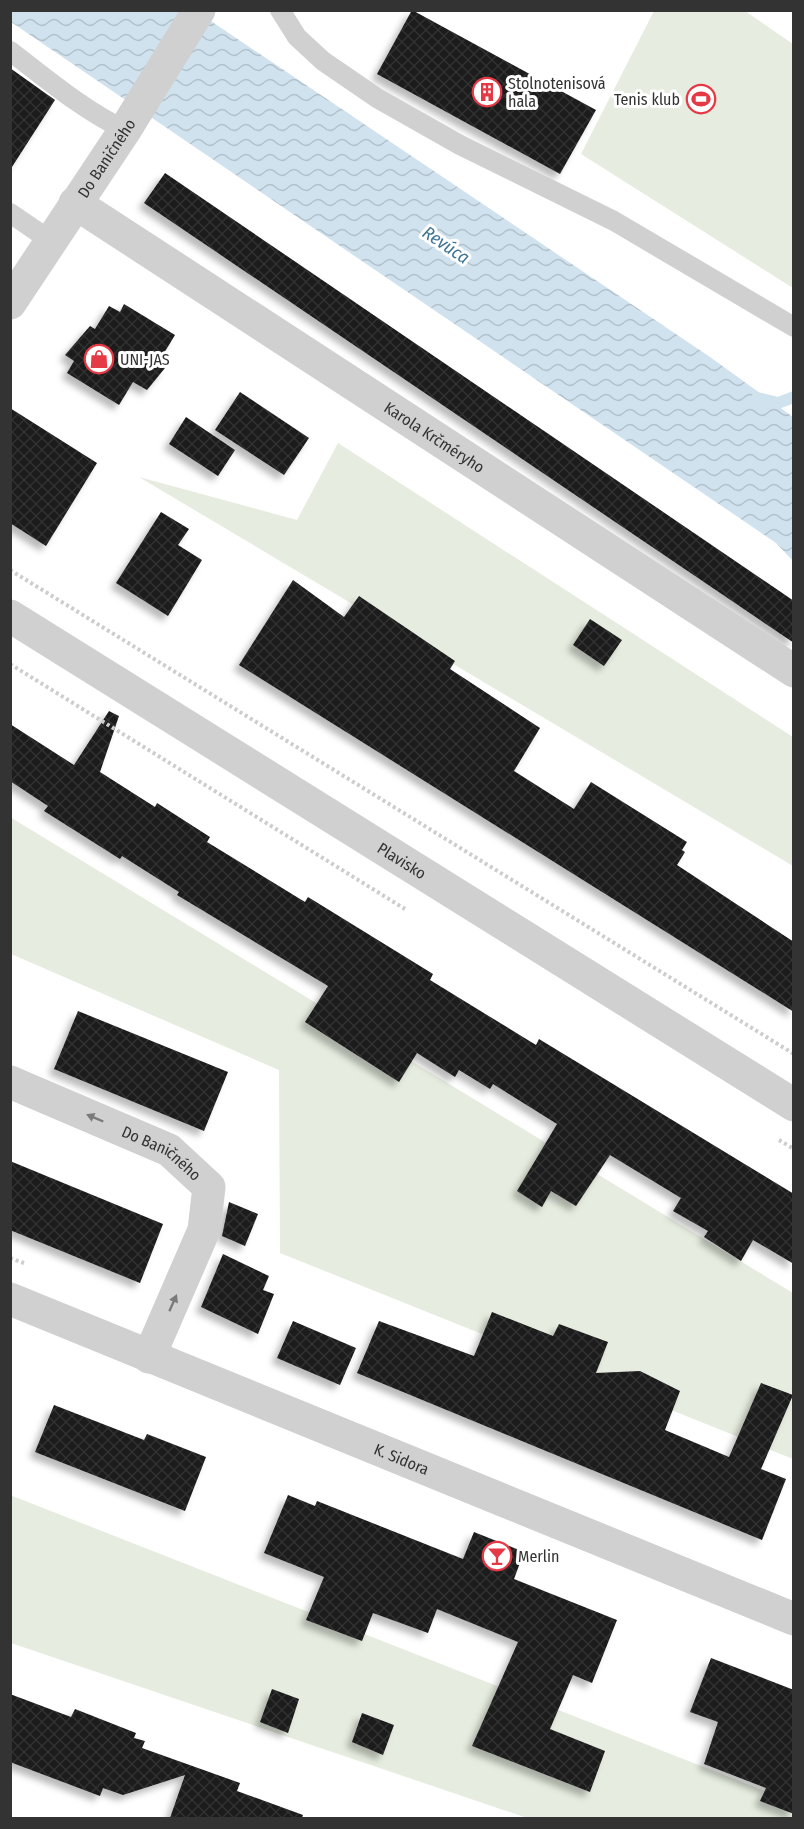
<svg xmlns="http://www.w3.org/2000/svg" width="804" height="1829" viewBox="0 0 804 1829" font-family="'Fira Sans Condensed',sans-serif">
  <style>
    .garden { fill: #e6ecdf }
    .water { fill: url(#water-waves) }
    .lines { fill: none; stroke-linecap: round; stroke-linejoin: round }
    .stream { stroke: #cfe2ee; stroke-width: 12 }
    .building { fill: url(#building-cross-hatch); filter: url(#shadow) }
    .path { stroke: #cdcdcd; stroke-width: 4; stroke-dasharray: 3 3; stroke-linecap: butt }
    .lane { stroke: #d0d0d0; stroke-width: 20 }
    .street { stroke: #d0d0d0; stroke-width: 33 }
    .oneway { fill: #7a7a7a }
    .labels { text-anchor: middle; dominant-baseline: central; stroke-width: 6; stroke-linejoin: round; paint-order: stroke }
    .poi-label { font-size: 16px; fill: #333; stroke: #fff; text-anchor: start }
    .street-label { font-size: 16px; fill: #333; stroke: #fff }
    .water-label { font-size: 18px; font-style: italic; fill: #3f7597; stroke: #fff }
  </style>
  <defs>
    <pattern id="water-waves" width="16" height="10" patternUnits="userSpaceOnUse" patternTransform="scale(1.5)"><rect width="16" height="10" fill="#cfe2ee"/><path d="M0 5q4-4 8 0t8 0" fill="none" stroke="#b2c2cd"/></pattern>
    <pattern id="building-cross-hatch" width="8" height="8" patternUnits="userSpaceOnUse" patternTransform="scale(1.5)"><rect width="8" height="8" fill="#1a1a1a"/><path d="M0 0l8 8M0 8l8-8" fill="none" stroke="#333"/></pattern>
    <filter id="shadow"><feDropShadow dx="-5.5" dy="5.5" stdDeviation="3" flood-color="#0004"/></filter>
  </defs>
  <rect width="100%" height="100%" fill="#fff"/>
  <path class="garden" d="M654 11H745L793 44V288L581 154Z
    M338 443 793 737V866L139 477 297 520Z
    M10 817 793 1293V1459L280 1253 279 1070 11 954Z
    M10 1495 793 1802V1818H527L11 1643Z"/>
  <path class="water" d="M11 11H196L710 357 793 417V561L776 543 11 22Z"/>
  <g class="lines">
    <path class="stream" d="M757 398 778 403 794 397"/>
  </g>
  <path class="building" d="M412 10 596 110 560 174 377 74Z
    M10 68 55 100 10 170Z
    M165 173 794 601V643L144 203Z
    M124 304 175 335 158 363 165 368 147 390 133 382 119 405 67 373 74 361 65 355 90 326 95 329 109 306 120 312Z
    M240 392 309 438 284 475 215 430Z
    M10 408 97 463 46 546 10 523Z
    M186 417 235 450 218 476 169 444Z
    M161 512 189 529 178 545 202 560 168 616 116 583Z
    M293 580 344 617 359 596 455 661 450 669 540 728 514 771 574 809 591 782 687 842 682 850 685 852 677 865 794 942V1012L239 665Z
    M590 619 622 640 604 666 573 645Z
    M109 711 119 716 100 772 155 807 157 803 210 837 207 842 305 902 308 897 433 974 430 980 536 1045 539 1039 794 1194V1264L753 1240 741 1261 704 1237 708 1231 673 1211 681 1198 610 1155 576 1206 551 1191 542 1207 517 1191 557 1124 493 1084 490 1089 459 1070 455 1077 417 1053 399 1082 305 1022 328 986 177 895 179 892 122 856 120 859 44 811 48 806 10 781V724L74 765Z
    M78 1011 228 1072 204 1131 54 1069Z
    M10 1161 163 1224 140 1283 10 1230Z
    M229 1202 258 1214 245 1246 222 1236Z
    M223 1254 269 1276 263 1290 274 1294 258 1334 201 1307Z
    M492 1312 553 1336 559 1324 608 1342 596 1373 640 1371 680 1391 665 1430 729 1457 761 1383 793 1395 761 1469 786 1479 762 1540 357 1373 379 1321 474 1356Z
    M293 1321 356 1348 340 1385 277 1358Z
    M54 1405 144 1440 147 1434 206 1457 185 1511 35 1452Z
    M288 1495 315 1506 317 1501 463 1559 474 1532 524 1552 514 1579 617 1620 592 1683 573 1675 550 1729 605 1751 590 1792 472 1746 518 1642 437 1609 428 1633 373 1613 362 1641 306 1620 324 1577 264 1553Z
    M711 1658 794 1690V1814L760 1801 766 1788 704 1764 718 1722 690 1712Z
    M272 1689 299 1699 288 1733 260 1722Z
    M10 1694 71 1717 75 1709 136 1733 134 1738 145 1741 142 1748 240 1783 237 1791 303 1815 302 1818H170L185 1775 123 1795 103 1788 100 1796 10 1762Z
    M362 1713 394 1725 383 1755 352 1742Z"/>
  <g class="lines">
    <path class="path" d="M10 570 794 1054
      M10 664 405 909
      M779 1140 794 1149
      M10 1258 24 1263"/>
    <path class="lane" d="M280 10 297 37 323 61 377 98 460 145 614 221 794 327
      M10 51C47 79 83 110 125 130
      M10 213 51 241"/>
    <g class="street">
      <path id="s1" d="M75 203 794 671"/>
      <path id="s2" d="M10 303 125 130 199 10"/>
      <path id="s3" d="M10 616 794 1105"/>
      <path id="s4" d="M10 1082 169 1150 209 1187 204 1230 149 1357"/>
      <path id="s5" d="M10 1299 794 1619"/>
    </g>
  </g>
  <defs><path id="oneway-solid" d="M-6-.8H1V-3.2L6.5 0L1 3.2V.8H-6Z" transform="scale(1.5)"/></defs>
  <g class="oneway">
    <use href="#oneway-solid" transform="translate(95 1118) rotate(-157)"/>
    <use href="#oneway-solid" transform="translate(173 1303) rotate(-66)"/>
  </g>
  <defs>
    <g id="building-ring" transform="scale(1.5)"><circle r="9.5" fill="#fff" stroke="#e63946" stroke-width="1.5"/><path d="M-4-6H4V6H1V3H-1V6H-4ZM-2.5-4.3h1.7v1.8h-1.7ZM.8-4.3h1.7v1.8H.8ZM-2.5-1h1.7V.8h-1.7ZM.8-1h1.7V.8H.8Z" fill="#e63946"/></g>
    <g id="stadium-ring" transform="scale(1.5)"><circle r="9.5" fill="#fff" stroke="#e63946" stroke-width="1.5"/><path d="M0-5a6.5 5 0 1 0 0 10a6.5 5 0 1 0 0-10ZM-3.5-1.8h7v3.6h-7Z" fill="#e63946"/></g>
    <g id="shop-ring" transform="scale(1.5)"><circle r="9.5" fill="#fff" stroke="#e63946" stroke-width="1.5"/><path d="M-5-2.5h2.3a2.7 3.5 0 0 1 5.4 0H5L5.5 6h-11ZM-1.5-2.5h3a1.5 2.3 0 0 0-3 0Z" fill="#e63946"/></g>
    <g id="bar-ring" transform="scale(1.5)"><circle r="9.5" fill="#fff" stroke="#e63946" stroke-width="1.5"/><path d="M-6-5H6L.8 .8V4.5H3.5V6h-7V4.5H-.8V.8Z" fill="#e63946"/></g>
  </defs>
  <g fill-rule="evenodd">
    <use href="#building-ring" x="487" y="92"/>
    <use href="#stadium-ring" x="701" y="99"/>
    <use href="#shop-ring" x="99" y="359"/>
    <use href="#bar-ring" x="497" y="1556"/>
  </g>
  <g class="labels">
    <g class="poi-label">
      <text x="508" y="83">Stolnotenisová<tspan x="508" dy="18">hala</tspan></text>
      <text x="680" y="99" text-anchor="end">Tenis klub</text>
      <text x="120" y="359">UNI-JAS</text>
      <text x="518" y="1556">Merlin</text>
    </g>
    <g class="street-label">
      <text stroke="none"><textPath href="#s2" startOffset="174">Do Baničného</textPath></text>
      <text stroke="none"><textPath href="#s1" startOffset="429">Karola Krčméryho</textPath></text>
      <text stroke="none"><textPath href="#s3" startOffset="462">Plavisko</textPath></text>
      <text stroke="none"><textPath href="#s4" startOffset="168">Do Baničného</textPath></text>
      <text stroke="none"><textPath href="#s5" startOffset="423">K. Sidora</textPath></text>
    </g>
    <g class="water-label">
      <text transform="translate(446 245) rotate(34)">Revúca</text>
    </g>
  </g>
  <rect width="804" height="1829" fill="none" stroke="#333333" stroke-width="24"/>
</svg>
